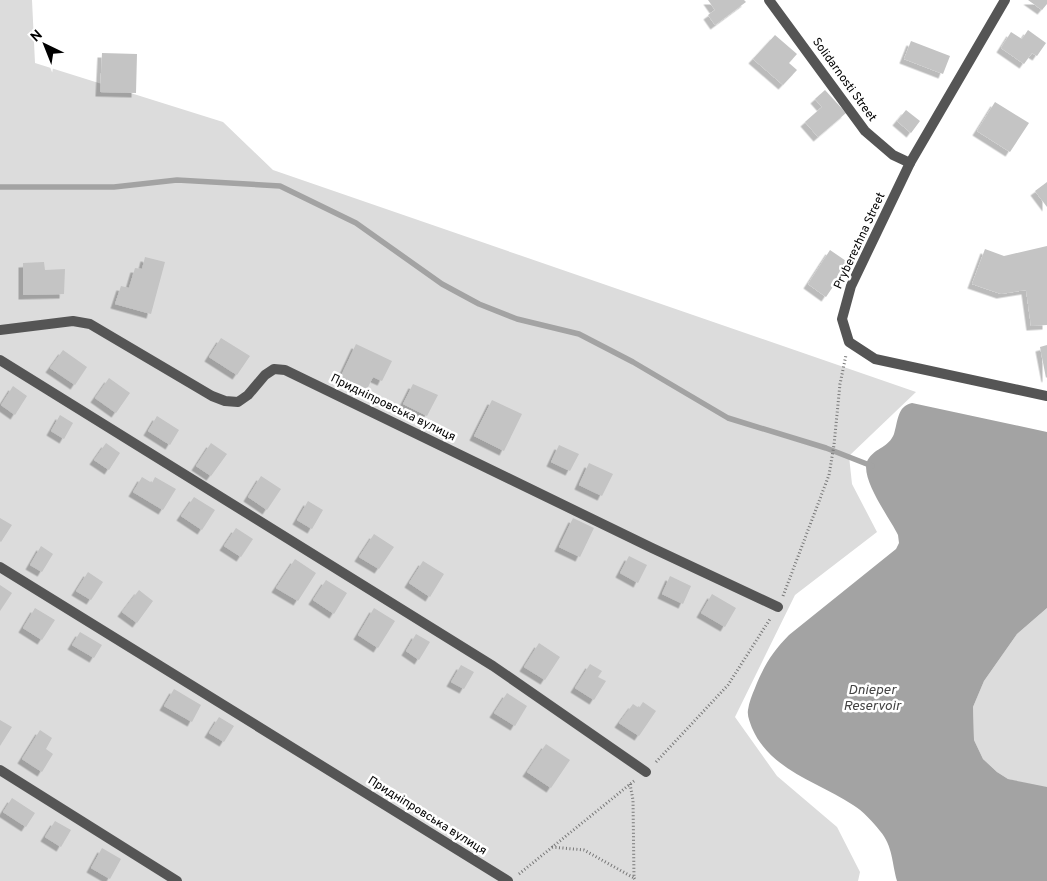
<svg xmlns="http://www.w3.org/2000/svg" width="1047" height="881" viewBox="0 0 1047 881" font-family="Overpass,sans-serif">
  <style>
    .green { fill: #dcdcdc }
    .water { fill: #a3a3a3 }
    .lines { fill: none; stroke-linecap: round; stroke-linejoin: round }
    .stream { stroke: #a3a3a3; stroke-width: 5.5 }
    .building { fill: #c4c4c4; filter: url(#shadow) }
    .path { stroke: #777; stroke-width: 3; stroke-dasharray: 1 2.5; stroke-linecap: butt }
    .lane { stroke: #555; stroke-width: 10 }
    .street { stroke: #555; stroke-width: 10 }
    .labels { text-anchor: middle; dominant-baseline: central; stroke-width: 5; stroke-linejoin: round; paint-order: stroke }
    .street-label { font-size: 12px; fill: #000; stroke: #fff }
    .water-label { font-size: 14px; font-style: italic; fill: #444; stroke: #fff }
  </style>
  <defs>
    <filter id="shadow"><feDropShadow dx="-4.5" dy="4.5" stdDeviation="0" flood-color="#0004"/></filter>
  </defs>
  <rect width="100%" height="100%" fill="#fff"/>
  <path class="green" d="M0 0H32L35 63 223 122 273 170 916 392 849 456 852 484 877 532 795 595 735 717 777 776 837 827 860 872 858 881H0Z
    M1047 608V787L1044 788 1008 779 997 772 983 759 974 740 973 707 984 681 1017 634Z"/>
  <path class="water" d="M912 403 1047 432V608L1017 634 984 681 973 707 974 740 983 759 997 772 1008 779 1047 787V881H897C892 864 893 846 880 831 873 822 863 811 853 805 818 782 770 770 752 728 750 722 747 716 748 710 749 702 752 695 755 688 763 667 773 651 789 635L896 549 899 543 898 535C890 518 856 474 869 458 876 448 889 447 894 434 898 422 897 406 912 403Z"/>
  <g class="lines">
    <path class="stream" d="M0 187H114L177 180 280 186 356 223 442 284 479 304 517 319 579 334 633 362 728 418 826 448 872 466"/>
  </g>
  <path class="building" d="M708 0H744L746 2 715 25 708 15 715 10Z
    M1028 0H1047V4L1042 10Z
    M1028 30 1046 43 1037 56 1032 53 1024 64 1001 48 1011 32 1022 39Z
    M775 35 797 54 789 63 797 70 783 85 753 59Z
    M911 41 950 56 943 74 904 59Z
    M102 53 137 54 136 93 100 92Z
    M825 90 846 113 818 137 805 122 822 107 815 99Z
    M995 102 1029 123 1010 152 977 131Z
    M906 110 920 121 911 133 897 121Z
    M1047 182V207L1035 191Z
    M1047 246V325L1031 326 1026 290 1001 294 972 284 985 249 1004 256Z
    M830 250 849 263 826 297 808 284Z
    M145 257 165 262 151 314 115 304 121 286 129 288 135 268 142 269Z
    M44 262 45 270 65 269 64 294 23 295V263Z
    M221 338 250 356 237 375 209 357Z
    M356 344 392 361 382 381 373 377 367 389 341 376Z
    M1047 345V377L1046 378 1040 347Z
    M63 350 87 367 75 385 50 368Z
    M109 378 130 393 116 413 95 398Z
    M413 384 438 395 427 416 403 404Z
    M13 386 27 396 15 415 1 405Z
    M492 400 522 414 504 451 474 436Z
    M60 415 73 423 64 439 51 431Z
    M157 416 179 430 170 445 148 431Z
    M106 443 120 453 109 470 94 460Z
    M211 443 227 454 211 476 196 466Z
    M559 445 579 454 570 471 551 462Z
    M589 463 613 474 602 496 579 485Z
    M261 476 281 489 267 510 248 497Z
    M142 477 152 483 155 477 176 489 163 510 133 492Z
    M194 497 215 510 202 530 181 516Z
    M308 501 323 510 312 529 297 520Z
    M0 518 12 525 1 542 0 541Z
    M573 518 594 528 580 557 559 547Z
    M236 528 253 539 241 557 224 546Z
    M374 534 394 547 379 569 359 557Z
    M41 546 53 554 42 572 30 565Z
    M629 556 647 565 638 583 620 573Z
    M295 559 316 573 298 601 276 588Z
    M423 561 444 574 430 597 409 583Z
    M88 572 103 582 91 600 76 591Z
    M670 576 691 586 683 604 662 594Z
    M326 580 347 593 334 614 313 600Z
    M0 585 12 593 0 611Z
    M139 590 153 601 137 623 122 612Z
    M712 594 736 608 725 627 701 613Z
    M35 608 55 620 42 640 23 628Z
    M374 608 395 621 378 648 358 635Z
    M80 632 102 645 94 658 72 645Z
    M416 634 430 642 419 660 406 651Z
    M539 643 560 657 545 680 524 667Z
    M590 664 602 671 598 677 606 681 594 700 575 688Z
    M461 665 474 672 464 689 451 682Z
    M174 689 201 705 192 722 164 706Z
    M507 693 527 706 515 726 494 713Z
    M643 702 656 711 639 736 619 723 633 704 639 708Z
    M219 717 234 726 224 742 209 733Z
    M0 720 12 727 0 746Z
    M40 730 52 738 46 749 53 754 42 772 22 759Z
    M546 744 570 760 551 788 527 772Z
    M12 798 35 813 26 827 3 812Z
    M55 821 71 830 61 847 45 837Z
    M102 848 121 859 110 879 91 868Z"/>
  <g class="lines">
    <path class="path" d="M783 596 829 475 834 445 840 384 846 355
      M656 762 728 685 770 619
      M630 784 633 800 634 878 636 881
      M552 847 584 850 634 878
      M519 874 634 781"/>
    <path class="lane" d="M910 163 851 286 842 319 849 342 875 359 1047 396
      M0 330 73 321 90 324 212 396 225 401 238 402 248 395 265 375 274 369 285 370 652 548 778 607
      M0 360 493 666 646 772
      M0 567 508 881
      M0 770 177 881"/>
    <path class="street" d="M769 0 865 131 893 155 910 163 1005 0"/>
  </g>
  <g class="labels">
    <g class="street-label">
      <text transform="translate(844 80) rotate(54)">Solidarnosti Street</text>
      <text transform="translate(860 241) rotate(-65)">Pryberezhna Street</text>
      <text transform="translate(393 408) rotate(26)">Придніпровська вулиця</text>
      <text transform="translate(427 816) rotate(32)">Придніпровська вулиця</text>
    </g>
    <g class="water-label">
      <text x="872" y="690">Dnieper<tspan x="872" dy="16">Reservoir</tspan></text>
    </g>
  </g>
  <g transform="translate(45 45) rotate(317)" stroke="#ffffff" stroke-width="4" paint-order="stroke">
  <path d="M0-4L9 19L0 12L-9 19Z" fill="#000000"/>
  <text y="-8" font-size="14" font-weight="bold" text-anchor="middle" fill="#000000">N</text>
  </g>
</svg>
